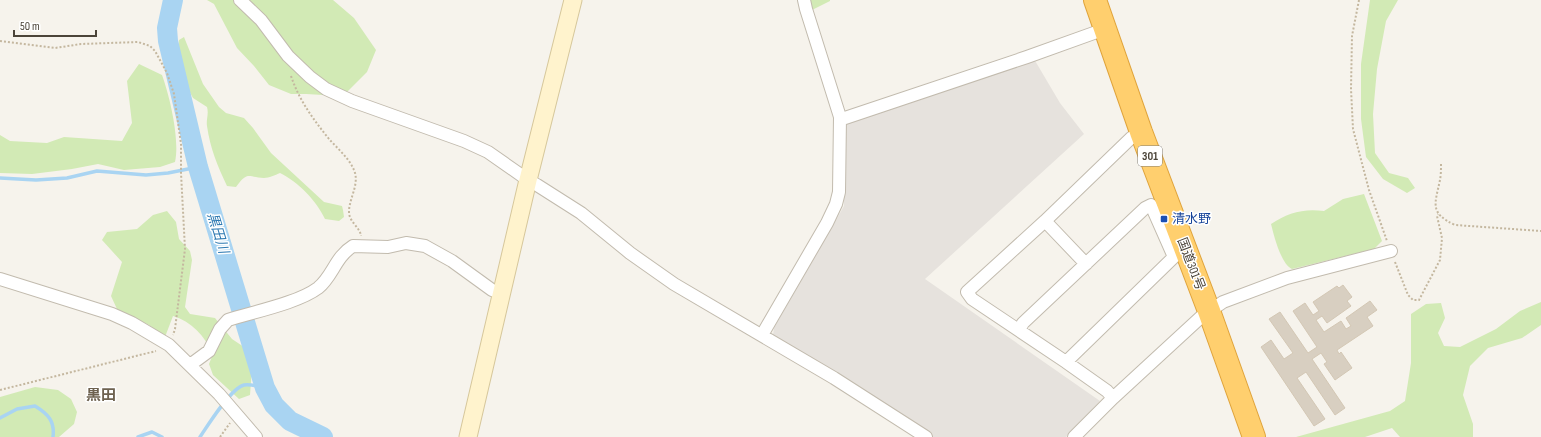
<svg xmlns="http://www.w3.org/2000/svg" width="1541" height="437" viewBox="0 0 1541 437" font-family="'Sofia Sans Condensed','Noto Sans JP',sans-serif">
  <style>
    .industrial { fill: #e6e2dd }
    .green { fill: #d2eab5 }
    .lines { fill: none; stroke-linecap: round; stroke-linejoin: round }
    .stream { stroke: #a9d4f2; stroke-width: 3.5 }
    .river { stroke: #a9d4f2; stroke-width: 20 }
    .building { fill: #d8cfc1; stroke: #d3c7b4 }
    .street-casing { stroke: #c2bbae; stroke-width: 14 }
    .secondary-casing { stroke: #d6c79b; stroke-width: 19 }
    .highway-casing { stroke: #e0a43c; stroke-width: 24 }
    .path { stroke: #c4b79f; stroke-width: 2; stroke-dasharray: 2 2; stroke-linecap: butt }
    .street { stroke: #fff; stroke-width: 12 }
    .secondary { stroke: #fff3cd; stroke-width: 17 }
    .highway { stroke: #ffcf6e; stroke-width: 22 }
    .transit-dot { fill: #1a4fb4; stroke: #fff; stroke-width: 1.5 }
    .labels { text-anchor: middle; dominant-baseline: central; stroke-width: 3; stroke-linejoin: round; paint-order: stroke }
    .shield { fill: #fff; stroke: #817c74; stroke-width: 1 }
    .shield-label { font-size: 12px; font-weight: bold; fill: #4b4439 }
    .transit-label { font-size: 13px; fill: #164399; stroke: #fff; text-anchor: start }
    .street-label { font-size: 13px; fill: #4b4439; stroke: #fff }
    .water-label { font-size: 14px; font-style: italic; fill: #2e7ab2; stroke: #fff }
    .quarter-label { font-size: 15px; font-weight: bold; fill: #6e6250; stroke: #fff }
  </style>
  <rect width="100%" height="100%" fill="#f6f3ec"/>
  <path class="industrial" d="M1034 59 1060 103 1084 134 925 279 1100 401 1066 437H931L773 335 774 328 844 206V126L849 120Z"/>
  <path class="green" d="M207 0H333L354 18 376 50 367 72 347 92 323 95 306 94H291L269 85 254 66 237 48 214 4Z
    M810 0H830V1L812 10Z
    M1370 0H1398L1386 21 1377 69 1373 114 1375 153 1389 173 1408 178 1415 188 1407 193 1383 179 1366 157 1361 119V64Z
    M184 37 203 84 219 107 226 113 244 118 253 128 271 153 324 202 342 206 343 210 344 217 339 221 325 219C316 200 298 182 280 173 275 175 269 178 264 178 247 177 248 171 236 187L227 186C218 167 210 148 207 126 206 120 209 114 207 107L193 98 186 85 178 53 179 40Z
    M139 64 162 75C170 97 180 140 175 162L160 167 124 170 98 164 72 169 32 174 0 173V135L10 141 47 143 64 137 122 141 132 123 127 81Z
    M1364 194 1382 241 1374 249 1292 269C1281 264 1274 236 1271 224 1287 213 1304 208 1324 211L1343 199Z
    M167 211 176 222 179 239 190 251 192 260 185 307 190 314 215 318 232 339 244 347 252 368 250 395 239 399 213 375 209 364 213 354C204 335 192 322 173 316L165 337 149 325 117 309 111 296 122 262 102 240 107 232 137 229 153 215Z
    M1541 302V325L1522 338 1488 348 1470 366 1463 395 1473 424V437H1400L1392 428 1365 437H1296L1390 411 1405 401 1411 363V314L1426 304 1441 303 1445 318 1438 333 1444 346 1460 347 1496 329 1520 311Z
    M35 387 58 390 71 399 77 412 74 424 59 437H0V397Z"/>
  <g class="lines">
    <path class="stream" d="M0 178 36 180 67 178 97 171 146 175 168 173 198 167
      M0 418 17 409 35 406C48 414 55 421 53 437
      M138 437 152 432 162 437
      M200 437C208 425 231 388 244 385 251 384 258 386 265 388"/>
    <path class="river" d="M173 0 167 28 168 41 198 167 265 388 274 405 290 421 323 437"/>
  </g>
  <path class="building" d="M1343 285 1352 297 1347 301 1351 306 1327 323 1322 316 1316 320 1324 332 1341 321 1346 329 1351 326 1346 318 1370 301 1377 310 1367 317 1373 326 1337 350 1339 354 1341 352 1352 368 1335 380 1324 364 1327 362 1321 353 1312 359 1345 408 1335 415 1306 372 1297 378 1325 419 1314 426 1261 347 1271 340 1284 359 1293 353 1269 319 1280 312 1308 353 1317 347 1293 311 1305 303 1313 315 1319 311 1313 302 1337 286 1339 288Z"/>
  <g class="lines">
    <g class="street-casing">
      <path id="street" d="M240 0 261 20 288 56 310 77 326 89 352 101 464 141 488 152 528 180 537 185 581 213 630 253 674 284 834 378 926 437
        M840 117 845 118 1027 57 1105 29
        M1045 221 1086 264
        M0 279 112 314 132 323 169 345 219 394 256 437
        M1019 330 1023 323 1145 208 1151 205 1174 257 1066 362
        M762 335 827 223 836 204 839 192 840 117 806 9 804 0
        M190 365 209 351 220 329 228 320C253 312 298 303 318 288 333 276 335 257 353 246L388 247 406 243 425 246 452 261 492 290 502 293
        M1113 398 1107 391 1066 362 972 299 967 292 1045 221 1131 138 1141 132
        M1074 437 1113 398 1201 317 1223 302 1287 278 1391 251"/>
    </g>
    <g class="secondary-casing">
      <path id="secondary" d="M468 437 528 180 573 0"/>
    </g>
    <g class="highway-casing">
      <path id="highway" d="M1095 0 1141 132 1209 311 1254 437"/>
    </g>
    <path class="path" d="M1359 0 1352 36 1351 89 1353 129 1369 190 1387 241
      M0 41 55 48 81 44 138 42 150 46 155 51 167 73 174 94 181 144V173L185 249 175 329 173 335
      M291 76C299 100 313 119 329 139 337 148 349 158 354 170 360 184 349 198 349 212 349 222 360 227 361 236
      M1441 164C1441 169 1441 175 1440 180 1435 204 1429 213 1455 225L1541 231
      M1395 262 1408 295 1413 300H1419L1440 260 1442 238 1437 216 1438 214
      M0 390 156 351
      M220 437 230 423"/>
    <use href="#street" class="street"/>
    <use href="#secondary" class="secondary"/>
    <use href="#highway" class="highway"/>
  </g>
  <rect class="transit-dot" x="1160" y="215" width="8" height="8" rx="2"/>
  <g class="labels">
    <rect class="shield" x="1138" y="146" width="24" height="20" rx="3"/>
    <g class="shield-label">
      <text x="1150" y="156">301</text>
    </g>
    <g class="transit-label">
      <text x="1172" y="219">清水野</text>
    </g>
    <g class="street-label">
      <text transform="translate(1191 264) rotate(69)">国道301号</text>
    </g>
    <g class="water-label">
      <text transform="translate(218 233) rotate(73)">黒田川</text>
    </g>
    <g class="quarter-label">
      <text x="101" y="395">黒田</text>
    </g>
  </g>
  <path d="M14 30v6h82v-6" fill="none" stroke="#4b4439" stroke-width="2"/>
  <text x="20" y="30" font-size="12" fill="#4b4439" stroke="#ffffff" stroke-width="3" paint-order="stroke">50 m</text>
</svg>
